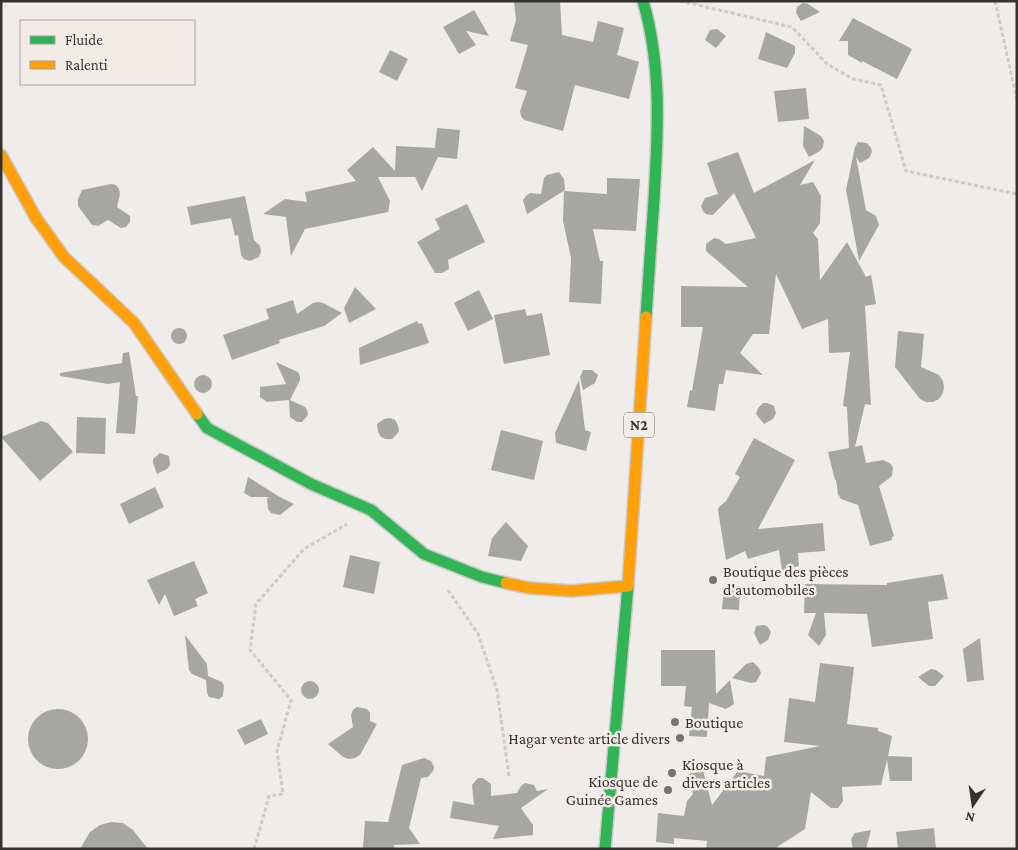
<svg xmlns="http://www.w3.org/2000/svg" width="1018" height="850" viewBox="0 0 1018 850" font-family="'Crimson Pro',serif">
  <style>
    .building { fill: #a6a6a5 }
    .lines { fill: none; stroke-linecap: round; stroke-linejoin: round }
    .fast-casing { stroke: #ccc9c6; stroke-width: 14 }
    .slow-casing { stroke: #ccc9c6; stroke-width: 14 }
    .path { stroke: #cdcbc9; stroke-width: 3; stroke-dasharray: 4 2.5; stroke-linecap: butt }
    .fast { stroke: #30b455; stroke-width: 11 }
    .slow { stroke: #ff9f0a; stroke-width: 11 }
    .poi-dot { fill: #767471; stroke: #f3ece6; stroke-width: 2 }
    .labels { text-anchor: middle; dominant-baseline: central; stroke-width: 5; stroke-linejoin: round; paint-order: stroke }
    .shield { fill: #f3ece6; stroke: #6e6a67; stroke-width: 1 }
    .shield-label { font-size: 15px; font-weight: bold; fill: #353330 }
    .poi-label { font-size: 16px; fill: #353330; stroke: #f3ece6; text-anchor: start }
  </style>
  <rect width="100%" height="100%" fill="#f0ece9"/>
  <path class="building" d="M514 1H560L562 35 593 42 598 21 624 28 617 55 639 62 629 99 575 85 563 131 524 120 521 116 520 111 527 91 515 88 528 45 510 41 516 20Z
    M803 3 808 4 820 12 801 21 796 13 797 7Z
    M474 10 489 36 466 31 476 45 459 54 443 27Z
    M853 18 912 49 897 79 862 61V63L848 55V41H839Z
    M717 29 726 36 716 48 705 40 710 30Z
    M766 32 795 46V53L787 68 758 59Z
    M390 50 408 59 397 81 379 72Z
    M806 88 809 119 778 122 774 91Z
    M804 126 821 136 824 141 823 147 820 151 809 157 803 146Z
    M437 128 460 130 457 159 438 157 422 191 415 177H378L390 201 388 212 305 229 291 256 286 217 263 214 285 199 307 202 305 192 356 181 347 170 373 147 395 171 396 146 435 148Z
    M858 142 867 143 871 148 872 152 869 158 860 163 856 157 866 210 876 216 879 225 859 261 846 190 855 147Z
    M738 152 754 193 815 160 800 185 813 182 821 196 820 223 813 233 818 239 820 280 847 242 866 277 871 275 876 304 865 306 871 405 865 404 855 447 862 445 866 463 883 460 891 464 893 468 892 476 879 486 894 536 892 537V540L870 546 858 505 841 499 838 494 836 480H835L828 452 849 448 847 407 843 406 850 352 829 353 828 319 802 329 776 274 769 334H753L740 353 763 375 726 370 723 384H719L715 411 687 407 690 390 692 391 703 327H681V286L748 287 706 251V244L714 238 719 239 726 244 756 238 734 193 713 215 706 214 703 211 701 206 705 198 718 194 707 163Z
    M559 172 564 179 565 190 527 214 523 200 526 196 530 193 541 194 544 178 547 175Z
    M607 178 640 179 636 231 593 229 600 261H603L601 304 569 302 571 258 563 221 564 191 607 194Z
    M111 184 116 185 119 189 120 194 117 207 130 216V222L126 227 121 228 108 220 98 226 92 225 78 206V199L82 190Z
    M245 196 254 240 260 246 261 252 259 257 250 261 244 259 241 255 238 235 235 236 231 218 191 225 187 207Z
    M467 204 485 242 448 260 449 269 442 273H435L417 242 440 229 435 219Z
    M355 287 376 309 349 323 344 308Z
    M479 290 493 319 468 331 454 303Z
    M293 300 297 314 313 303 318 302 323 303 342 313 324 326 279 340 280 343 232 360 223 335 269 319 266 309Z
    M525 309 527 316 542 313 550 355 504 364 494 315Z
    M417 321 419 324 422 323 429 343 360 365 359 348Z
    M171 336a8 8 0 1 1 16 0a8 8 0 1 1-16 0Z
    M898 331 924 334 921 367 939 375 943 381 944 387 943 393 939 399 933 402H926L920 399 895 367Z
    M129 352 136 396H138L135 434 116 433 120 382 108 384 60 376V373L122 363 123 353Z
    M276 362 298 372 300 376V380L290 400 305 407 307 410 308 415 302 422H297L290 417 289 400 267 402 260 397V387L286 384Z
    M583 370H592L598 375 595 383 583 390 580 377Z
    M194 384a9 9 0 1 1 18 0a9 9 0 1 1-18 0Z
    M579 380 585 430 591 432 586 451 556 443 555 433Z
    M763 403H767L774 406 776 413 773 419 764 424 756 414 758 408Z
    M77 417 106 418 105 454 76 453Z
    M390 418 395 420 398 425 399 431 396 435 392 439H386L381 437 378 432 377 424 384 419Z
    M41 421 48 423 73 452 40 481 1 437Z
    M501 430 543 441 534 480 491 470Z
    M754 438 795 460 758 529 823 523 825 551 798 553 799 566 782 571 779 550 748 559 745 551 726 560 718 510 719 507 726 501 740 477 735 474Z
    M160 453 169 456 170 465 167 469 157 474 153 463V459Z
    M248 477 278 496 294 504 280 515 271 513 268 509 267 498 270 497H251L244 493Z
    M155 487 164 507 129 524 120 504Z
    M506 522 528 546 521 561 488 556 492 538Z
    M350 555 380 562 374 594 343 587Z
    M194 561 208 593 195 599 198 606 174 616 165 594 159 605 147 580Z
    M943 574 948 599 928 602 933 639 872 647 867 614 824 613 826 635 819 646 808 635 816 613H804L805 584 887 585V583Z
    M724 587 740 588 739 610 722 609Z
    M763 625 767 626 771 632 768 640 760 645 754 633 756 626Z
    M185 635 207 664 208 676 222 682 224 686 223 696 219 699 209 697 207 693 206 680 192 674 189 670Z
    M980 638 984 680 967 682 963 649Z
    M661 650H715L716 694 730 680 734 704 726 709 709 703 707 737 689 736 692 707 684 706 686 686H661Z
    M753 662 759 668 761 673 756 682 751 683 732 678 746 664Z
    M820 663 854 667 847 724 878 728V731L892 736 888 756 912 757V781H890L887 760 881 785 842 787 843 801 838 808H831L811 792 805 829 774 849H706L707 841 674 838V844L656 842 658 813 684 816 687 801 693 794 688 774 703 771 712 805 738 771 764 776 766 757 820 746 784 742 789 698 815 702Z
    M931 669 936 670 944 676 935 686H929L918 677Z
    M301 690a9 9 0 1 1 18 0a9 9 0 1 1-18 0Z
    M357 707 367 709 370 713V721L377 724 360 755 355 758 349 759 343 757 328 744 353 727 351 715 353 710Z
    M28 739a30 30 0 1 1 60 0a30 30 0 1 1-60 0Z
    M261 719 268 734 245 745 237 730Z
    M424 758 431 761 434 767 433 771 428 777 421 778 409 828 420 844 394 845V849L363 848 365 821 388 822 402 765Z
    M478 778H483L491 784V796L517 793 521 786 525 783 534 785 537 791 548 789 521 808 533 825V835L493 839 499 826 450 818 453 801 474 805 472 785Z
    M111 822 123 823 133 830 148 849H80L90 832 100 825Z
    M934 828 936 849H898L896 832Z
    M871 830 866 849H853L851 839 855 833Z"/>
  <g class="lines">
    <g class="fast-casing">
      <path id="fast" d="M643 1C662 65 658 133 654 199 651 238 649 278 646 317
        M197 414 207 428 311 484 371 510 424 554 482 577 506 583
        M605 849 628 586"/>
    </g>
    <g class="slow-casing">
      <path id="slow" d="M1 155 36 218 64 257 134 323 197 414
        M506 583 529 588 571 591 628 586
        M628 586 646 317"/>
    </g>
    <path class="path" d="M680 1 792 27 827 64 853 79 881 85 906 171 1017 194
      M995 1 1017 100
      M448 590 478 634 497 690 509 776
      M254 849 269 796 283 794 277 751 291 700 250 650 256 604 304 549 347 524"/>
    <use href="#fast" class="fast"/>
    <use href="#slow" class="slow"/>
  </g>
  <g class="poi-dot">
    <circle cx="713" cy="580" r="5"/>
    <circle cx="675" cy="722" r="5"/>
    <circle cx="680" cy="738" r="5"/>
    <circle cx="672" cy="773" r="5"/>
    <circle cx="668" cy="790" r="5"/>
  </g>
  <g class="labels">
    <rect class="shield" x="624" y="412.5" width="30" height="25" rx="4"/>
    <g class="shield-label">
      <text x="639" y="425">N2</text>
    </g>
    <g class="poi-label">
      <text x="723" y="571">Boutique des pièces<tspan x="723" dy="18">d'automobiles</tspan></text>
      <text x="685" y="722">Boutique</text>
      <text x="670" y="738" text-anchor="end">Hagar vente article divers</text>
      <text x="682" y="764">Kiosque à<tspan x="682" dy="18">divers articles</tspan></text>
      <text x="658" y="781" text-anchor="end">Kiosque de<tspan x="658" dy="18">Guinée Games</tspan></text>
    </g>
  </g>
  <rect width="1018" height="850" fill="none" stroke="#353330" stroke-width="5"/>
  <rect x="20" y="20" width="175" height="65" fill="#f3ece6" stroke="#a7a29d"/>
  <rect x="30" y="36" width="25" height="8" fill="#30b455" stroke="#a7a29d"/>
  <text x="65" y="45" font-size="15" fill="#353330">Fluide</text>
  <rect x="30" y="61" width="25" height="8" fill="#ff9f0a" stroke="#a7a29d"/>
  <text x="65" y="70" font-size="15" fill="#353330">Ralenti</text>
  <g transform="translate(973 805) rotate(193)" stroke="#f3ece6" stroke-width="4" paint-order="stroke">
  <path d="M0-4L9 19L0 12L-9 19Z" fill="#353330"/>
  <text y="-8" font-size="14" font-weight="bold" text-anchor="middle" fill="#353330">N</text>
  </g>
</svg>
